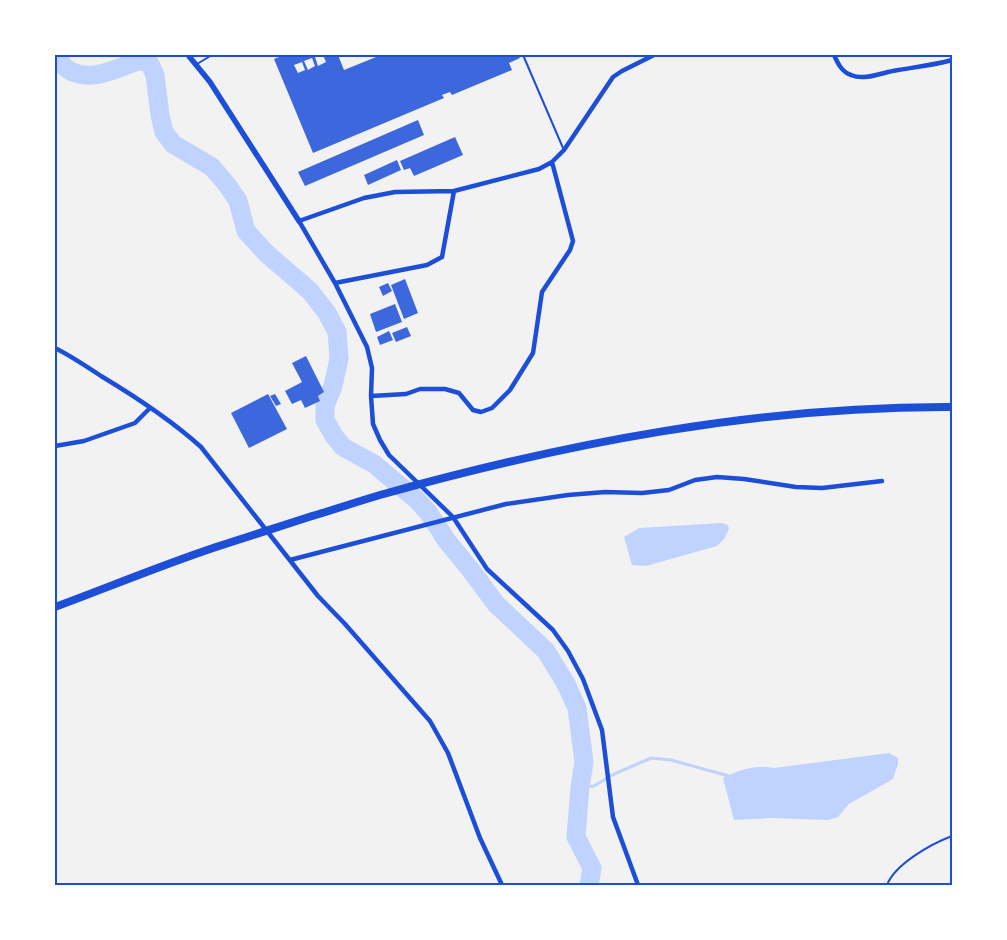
<svg xmlns="http://www.w3.org/2000/svg" width="1007" height="940" viewBox="0 0 1007 940" font-family="'Fira Sans',sans-serif">
  <style>
    .water { fill: #bfd3fe }
    .lines { fill: none; stroke-linecap: round; stroke-linejoin: round }
    .stream { stroke: #bfd3fe; stroke-width: 3 }
    .river { stroke: #bfd3fe; stroke-width: 19 }
    .building { fill: #3d67dc; fill-rule: evenodd }
    .path { stroke: #1d4ed8; stroke-width: 2 }
    .service { stroke: #1d4ed8; stroke-width: 2 }
    .minor { stroke: #1d4ed8; stroke-width: 4.5 }
    .tertiary { stroke: #1d4ed8; stroke-width: 5.5 }
    .motorway { stroke: #1d4ed8; stroke-width: 8 }
    .neatline { fill: none; stroke: #1d4ed8; stroke-width: 2 }
  </style>
  <rect width="100%" height="100%" fill="#f2f2f2"/>
  <path class="water" d="M722 523 728 525 729 529 724 539 717 546 646 566 632 565 624 537 639 528Z
    M889 753 898 758V764L893 779 849 804 838 817 828 820 772 818 734 820 723 778C742 769 753 765 774 768Z"/>
  <g class="lines">
    <path class="stream" d="M580 787 594 786 612 775 651 758 671 760 729 776"/>
    <path class="river" d="M57 55C59 59 62 65 66 68 88 85 118 68 140 60L150 64 155 75 160 115 164 132 173 144 212 167 228 186 238 201 246 231 266 253 310 291 327 313 337 332 339 359 333 386 325 406V420L334 436 343 447 374 464 417 500 428 512 447 541 470 569 496 604 546 651 566 684 577 708 584 762 580 787 576 837 592 868 589 885"/>
  </g>
  <path class="building" d="M284 55H320L315 57 318 66 326 62 323 55H338L344 70 381 55H518L520 58 509 63 512 70 452 95 450 92 442 95 444 98 313 153 274 59ZM312 58 315 66 308 70 304 61ZM302 62 305 70 298 73 294 65Z
    M418 120 424 135 305 186 298 172Z
    M455 137 463 155 414 176 410 168 404 170 400 161Z
    M397 160 401 170 368 185 364 175Z
    M405 279 418 313 404 319 391 285Z
    M388 283 392 291 383 296 379 287Z
    M395 304 402 322 376 332 370 314Z
    M407 327 411 336 396 342 392 333Z
    M389 331 393 340 380 345 377 337Z
    M306 356 324 392 318 396 320 401 305 408 301 400 292 404 285 391 302 382 292 363Z
    M268 394 287 429 249 448 231 413Z
    M275 394 281 404 276 406 270 396Z"/>
  <g class="lines">
    <path class="path" d="M887 885C895 864 931 844 952 836"/>
    <path class="service" d="M523 55 563 148
      M197 64 212 55"/>
    <path class="minor" d="M834 55C838 64 842 72 851 75 865 81 883 72 898 70 916 67 934 65 952 60
      M335 283 427 265 442 257 454 191
      M55 348C71 356 86 366 101 376 136 397 170 419 201 447L318 596 345 624 430 721 448 753 480 838 502 885
      M371 396 406 394 420 389H445L459 393 473 410 481 412 492 408 510 390 533 353 542 292 570 250 573 241 552 162
      M55 446 84 441 135 423 150 408
      M290 560 506 504 568 495 605 492 642 493 669 490 695 480 717 477 744 479 796 487 822 488 882 481
      M638 885 613 817 602 730 583 679 568 651 553 630 487 569 453 517 389 455 380 440 373 424 371 396 372 368 367 347 335 283 299 221 364 198 395 192 454 191 539 169 552 162 564 150 613 77 622 71 654 55"/>
    <path class="tertiary" d="M188 55 210 82 299 221"/>
    <path class="motorway" d="M55 607C109 587 162 565 216 547 247 537 278 527 309 517 333 510 356 502 380 495 566 443 759 406 952 407"/>
  </g>
  <rect width="1007" height="940" fill="none" stroke="#ffffff" stroke-width="112"/>
  <rect x="56" y="56" width="895" height="828" class="neatline"/>
</svg>
